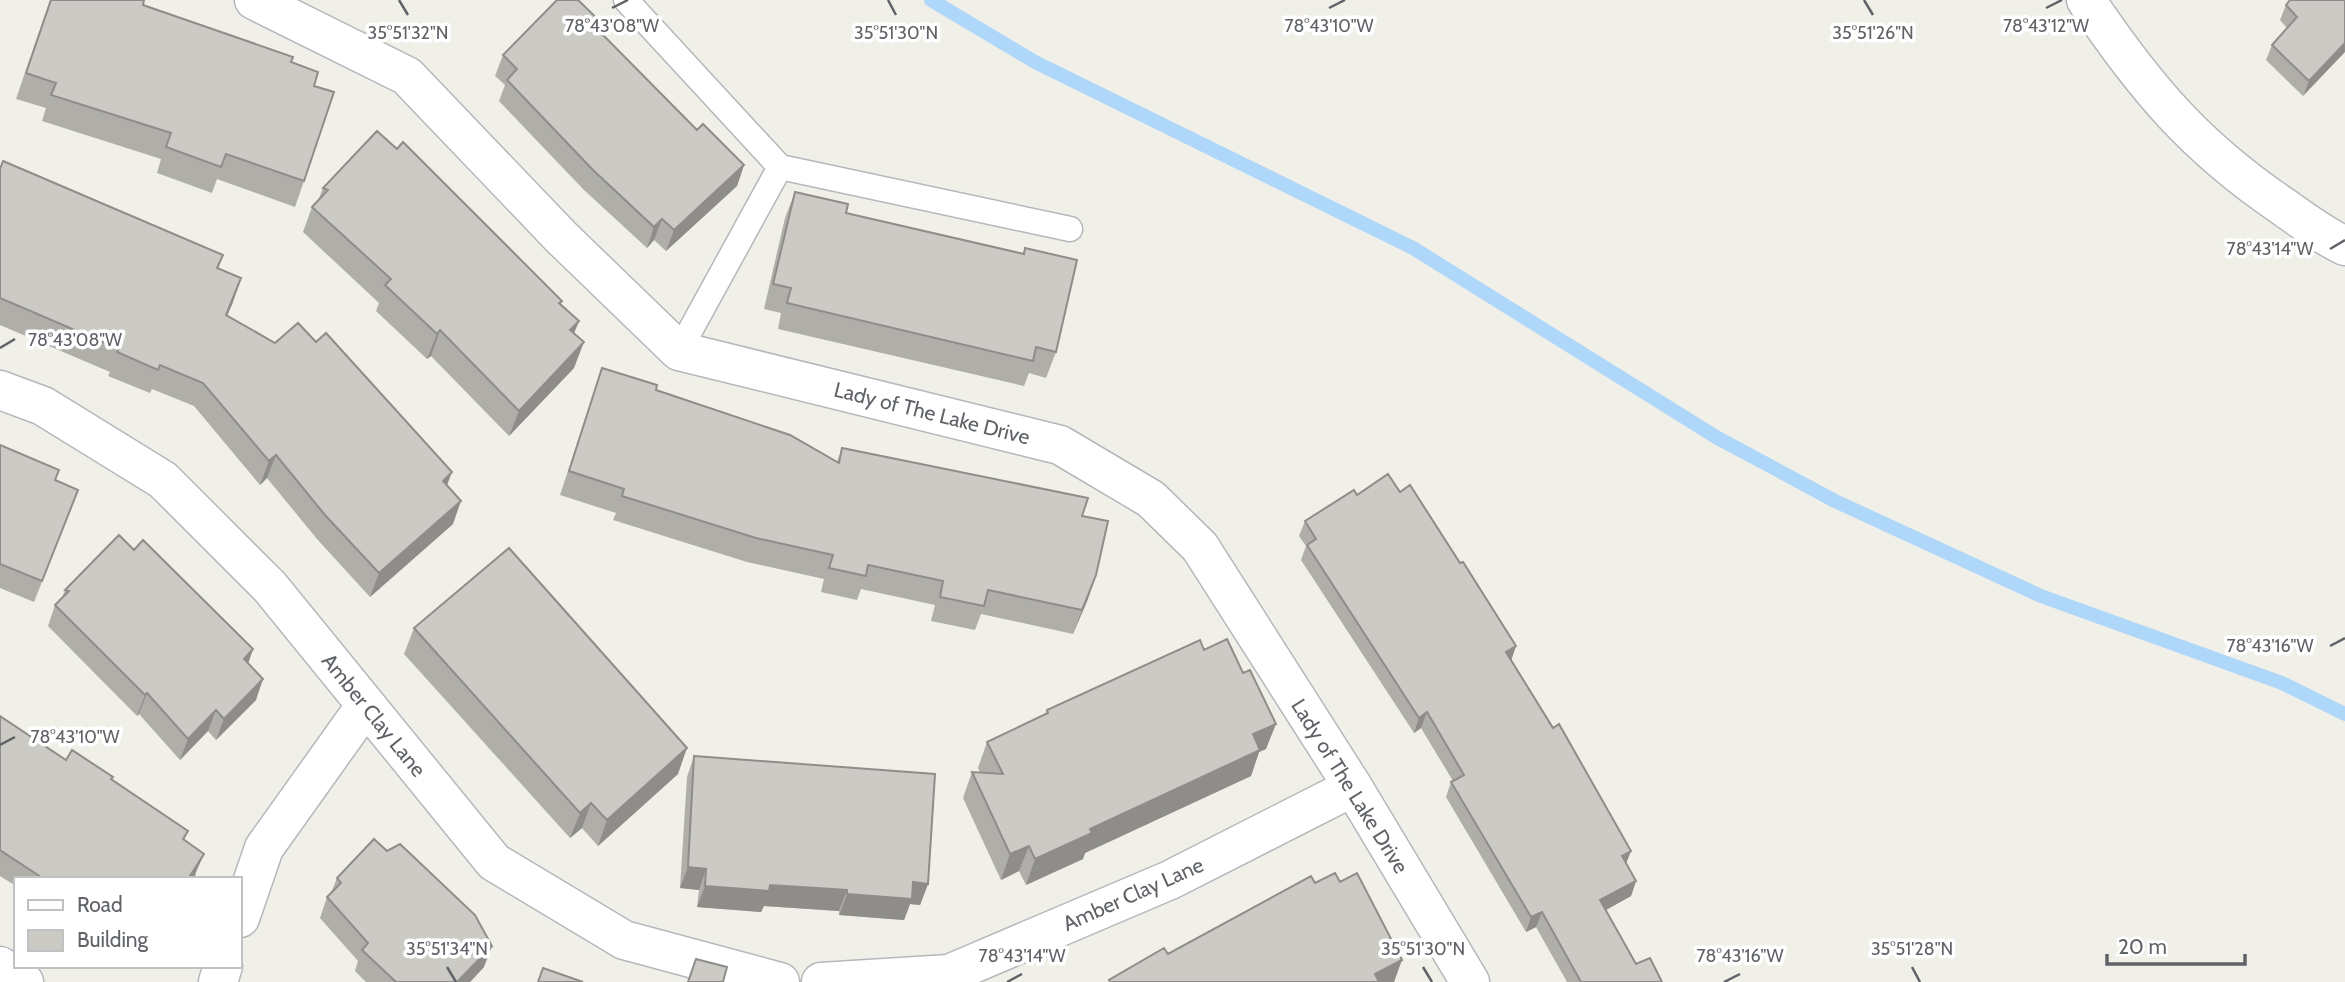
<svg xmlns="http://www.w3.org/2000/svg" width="2345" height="982" viewBox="0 0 2345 982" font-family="Cabin,sans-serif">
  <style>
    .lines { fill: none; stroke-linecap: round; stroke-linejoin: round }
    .stream { stroke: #afd7fa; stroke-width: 14 }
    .service-casing { stroke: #b5b8bb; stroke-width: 27 }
    .minor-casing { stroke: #b5b8bb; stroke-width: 41 }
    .service { stroke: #fff; stroke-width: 24 }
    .minor { stroke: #fff; stroke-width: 38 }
    .wall { fill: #afaea9 }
    .shaded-wall { fill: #8f8d89 }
    .building { fill: #cccac4; stroke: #8f8d89; stroke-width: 2 }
    .ticks { fill: none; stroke: #5f6367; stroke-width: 2.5 }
    .labels { text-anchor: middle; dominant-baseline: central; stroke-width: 7; stroke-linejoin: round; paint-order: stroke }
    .street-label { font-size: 21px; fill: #5f6367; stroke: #fff }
    .ticks-label { font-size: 18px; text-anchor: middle; fill: #5f6367; stroke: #fff; stroke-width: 7; stroke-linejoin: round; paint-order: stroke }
  </style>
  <rect width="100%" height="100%" fill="#f0efe8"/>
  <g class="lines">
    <path class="stream" d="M931 0 1035 62 1413 248 1716 437 1835 501 2041 596 2282 683 2345 714"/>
    <g class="service-casing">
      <path id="service" d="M626 0 780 167 1070 229
        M679 351 780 167"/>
    </g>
    <g class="minor-casing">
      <path id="minor" d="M254 0 407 76 561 237 679 351 1060 445 1151 499 1200 547 1353 787 1470 982
        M2086 0C2144 86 2194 146 2281 205 2302 220 2322 235 2345 246
        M0 390 43 406 163 480 270 587 494 862 624 940 780 982
        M240 918 264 848 366 705
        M0 966 24 982
        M218 982 223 966
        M821 982 949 974 1170 880 1353 787"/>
    </g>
    <use href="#service" class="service"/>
    <use href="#minor" class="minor"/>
  </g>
  <path class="wall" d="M50 0 143 5 291 62 314 86 304 181 295 207 217 179 212 193 157 173 161 159 42 121 46 108 16 99Z
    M2345 0 2303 96 2266 60 2272 45 2287 28 2280 20 2286 5Z
    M606 27 603 36 697 130 744 165 737 186 666 251 654 240 647 248 584 190 499 101 505 85 495 76 503 55Z
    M397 149 562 301 561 305 574 333V368L509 436 431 356 427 359 376 311 379 303 303 232 312 207 318 201 323 188Z
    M0 169 223 255 218 269 233 302 227 316 447 485 453 524 370 597 317 539 267 478 260 485 194 406 152 389 150 393 108 376 110 372 0 325Z
    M795 192 846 213 1023 254 1025 248 1056 352 1046 378 1029 373 1024 386 778 329 781 313 764 309 785 218Z
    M602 368 837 462 842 448 1082 516 1088 599 1073 634 981 614 975 630 931 621 935 605 861 589 857 600 821 592 824 579 747 562 613 520 616 513 560 495Z
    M0 445 55 480 70 511 34 602 0 588Z
    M1400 492 1460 563 1516 646 1511 660 1631 851 1626 863 1636 881 1631 896 1606 910 1636 964 1662 982H1567L1536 927 1526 932 1446 797 1451 782 1453 781 1421 728 1414 733 1301 560 1306 546 1299 536 1305 521 1357 495Z
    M134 550 253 649 248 663 256 700 216 740 208 731 180 760 139 714 137 716 48 626 55 605 62 598 65 590Z
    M414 628 678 774 598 846 582 828 570 838 404 654Z
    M1204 650 1266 749 1259 752 1251 776 1085 853 1083 859 1026 885 1019 871 1001 880 963 798 972 772 980 773 978 768 987 742 1045 715 1047 710Z
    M0 716 66 760 112 780 188 831 184 841 196 875 193 879H16V886L0 876Z
    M694 756 928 884 920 905 910 904 904 920 839 915V911L764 906 761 912 697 907 699 890 680 888 687 777Z
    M337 878 484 967 470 982H366L355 971 358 961 320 918 327 897 331 893Z"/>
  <path class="shaded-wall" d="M2345 43V52L2303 96 2309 81Z
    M744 165 737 186 666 251 674 230Z
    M662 219 654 240 647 248 654 227Z
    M241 278 233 302 217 339 226 315Z
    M579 321 569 346 570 330Z
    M440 330 431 356 427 359 437 334Z
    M584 342 574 368 509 436 519 411Z
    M276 455 267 478 260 485 269 461Z
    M452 472 443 496V481Z
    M461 501 453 524 370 597 379 573Z
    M1096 575 1088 599 1073 634 1082 610Z
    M1516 646 1511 661 1506 652Z
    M253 649 246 670 244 659Z
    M263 679 256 700 216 740 224 719Z
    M147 693 139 714 137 716 145 695Z
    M216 710 208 731 180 760 188 739Z
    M1427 712 1421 728 1414 733 1419 718Z
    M1276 724 1266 749 1259 752 1251 776 1085 853 1083 859 1026 885 1035 859 1090 829 1253 734Z
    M687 748 678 774 598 846 607 820Z
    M591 803 582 828 570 838 580 813Z
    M1029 846 1019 871 1001 880 1010 854Z
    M1631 851 1625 866 1622 856Z
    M204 854 193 879H188Z
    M688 867 706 869 699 890 680 888Z
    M1636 881 1631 896 1595 916 1600 900Z
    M913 882 928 884 920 905 910 904 904 920 839 915 847 894Z
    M770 885 847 890 839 911 764 906 761 912 697 907 705 886Z
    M1542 912 1536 927 1526 932 1531 917Z
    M492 946 484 967 470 982H457Z
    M1402 960 1394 982H1372L1375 974Z"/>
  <path class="building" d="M51 0H144L143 5 293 57 291 62 318 72 314 86 334 92 304 181 226 154 221 167 166 147 171 133 51 95 56 83 26 73Z
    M557 0H578L606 27 601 33 697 130 703 124 744 165 674 230 662 219 654 227 592 169 507 80 517 69 503 55Z
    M2290 0H2345V43L2309 81 2272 45 2297 17 2286 5Z
    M377 131 397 149 403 142 562 301 559 303 579 321 570 330 584 342 519 411 440 330 437 334 385 285 391 279 312 207 328 190 323 188Z
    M3 161 223 255 217 268 241 278 226 315 275 343 298 323 316 342 326 333 452 472 443 481 461 501 379 573 325 515 276 455 269 461 203 383 160 365 158 370 117 352 119 349 0 298V169Z
    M795 192 848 204 846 213 1024 254 1025 248 1077 260 1056 352 1036 347 1033 361 787 303 791 288 773 284Z
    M602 368 657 385 656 390 790 435 839 463 842 448 1088 498 1082 516 1108 521 1096 575 1082 610 988 590 984 606 940 597 943 581 868 565 866 576 829 568 833 555 756 538 622 496 624 489 569 471Z
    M0 445 59 470 55 480 78 490 42 581 0 564Z
    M1388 474 1400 492 1410 485 1460 563 1463 562 1516 646 1506 652 1553 728 1559 724 1631 851 1622 856 1636 881 1600 900 1636 964 1650 958 1662 982H1581L1542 912 1531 917 1451 782 1464 775 1427 712 1419 718 1307 545 1316 539 1305 521 1354 490 1357 495Z
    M119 535 134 550 143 540 253 649 244 659 263 679 224 719 216 710 188 739 147 693 145 695 55 605 69 591 65 590Z
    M509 548 687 748 607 820 591 803 580 813 414 628Z
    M1227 639 1243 673 1250 670 1276 724 1253 734 1260 750 1090 829 1092 833 1035 859 1029 846 1010 854 972 772 1003 774 987 742 1048 713 1047 710 1200 640 1204 650Z
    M0 716 66 760 72 750 113 777 111 779 188 831 183 839 204 854 188 879H44L0 850Z
    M694 756 935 774 928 884 913 882 912 899 847 894V890L770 885 769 891 705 886 706 869 688 867Z
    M374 839 387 851 400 844 475 915 492 946 457 982H396L362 950 368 943 327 897 341 883 337 878Z
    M1335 873 1340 882 1357 873 1402 960 1375 974 1379 982H1110L1109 980 1164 948 1168 954 1311 876 1315 883Z
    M696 959 727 967 723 982H688Z
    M543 968 583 982H538Z"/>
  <path class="ticks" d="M399 0 408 15M888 0 896 15M1864 0 1873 15M612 8 628 0M1329 8 1345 0M2046 8 2062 0M2330 249 2345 240M0 348 15 339M2330 646 2345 638M0 745 15 737M447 967 456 982M1423 967 1432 982M1912 967 1920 982M1007 982 1022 974M1724 982 1740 974"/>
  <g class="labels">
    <g class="street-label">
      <text transform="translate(932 413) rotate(14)">Lady of The Lake Drive</text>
      <text transform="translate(374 715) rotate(51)">Amber Clay Lane</text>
      <text transform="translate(1350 786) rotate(58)">Lady of The Lake Drive</text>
      <text transform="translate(1133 894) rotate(-24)">Amber Clay Lane</text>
    </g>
  </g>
  <g class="ticks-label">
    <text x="1329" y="32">78°43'10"W</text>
    <text x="612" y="32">78°43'08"W</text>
    <text x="2046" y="32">78°43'12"W</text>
    <text x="408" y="39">35°51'32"N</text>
    <text x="896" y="39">35°51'30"N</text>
    <text x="1873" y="39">35°51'26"N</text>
    <text x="2270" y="255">78°43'14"W</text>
    <text x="75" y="346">78°43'08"W</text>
    <text x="2270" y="652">78°43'16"W</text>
    <text x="75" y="743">78°43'10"W</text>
    <text x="447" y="955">35°51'34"N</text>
    <text x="1423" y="955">35°51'30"N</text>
    <text x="1912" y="955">35°51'28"N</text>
    <text x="1022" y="962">78°43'14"W</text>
    <text x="1740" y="962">78°43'16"W</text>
  </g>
  <rect x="14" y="877" width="228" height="91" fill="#ffffff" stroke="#bfc1c2" stroke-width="2"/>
  <rect x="28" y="900" width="35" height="10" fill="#ffffff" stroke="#bfc1c2" stroke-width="2"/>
  <text x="77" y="912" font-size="21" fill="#5f6367">Road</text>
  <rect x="28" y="930" width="35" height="21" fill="#cccac4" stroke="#bfc1c2" stroke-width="2"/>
  <text x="77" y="947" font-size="21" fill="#5f6367">Building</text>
  <path d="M2107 954v10h138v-10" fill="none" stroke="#5f6367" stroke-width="3.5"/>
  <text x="2118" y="954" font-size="21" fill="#5f6367" stroke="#ffffff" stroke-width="5" paint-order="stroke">20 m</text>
</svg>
